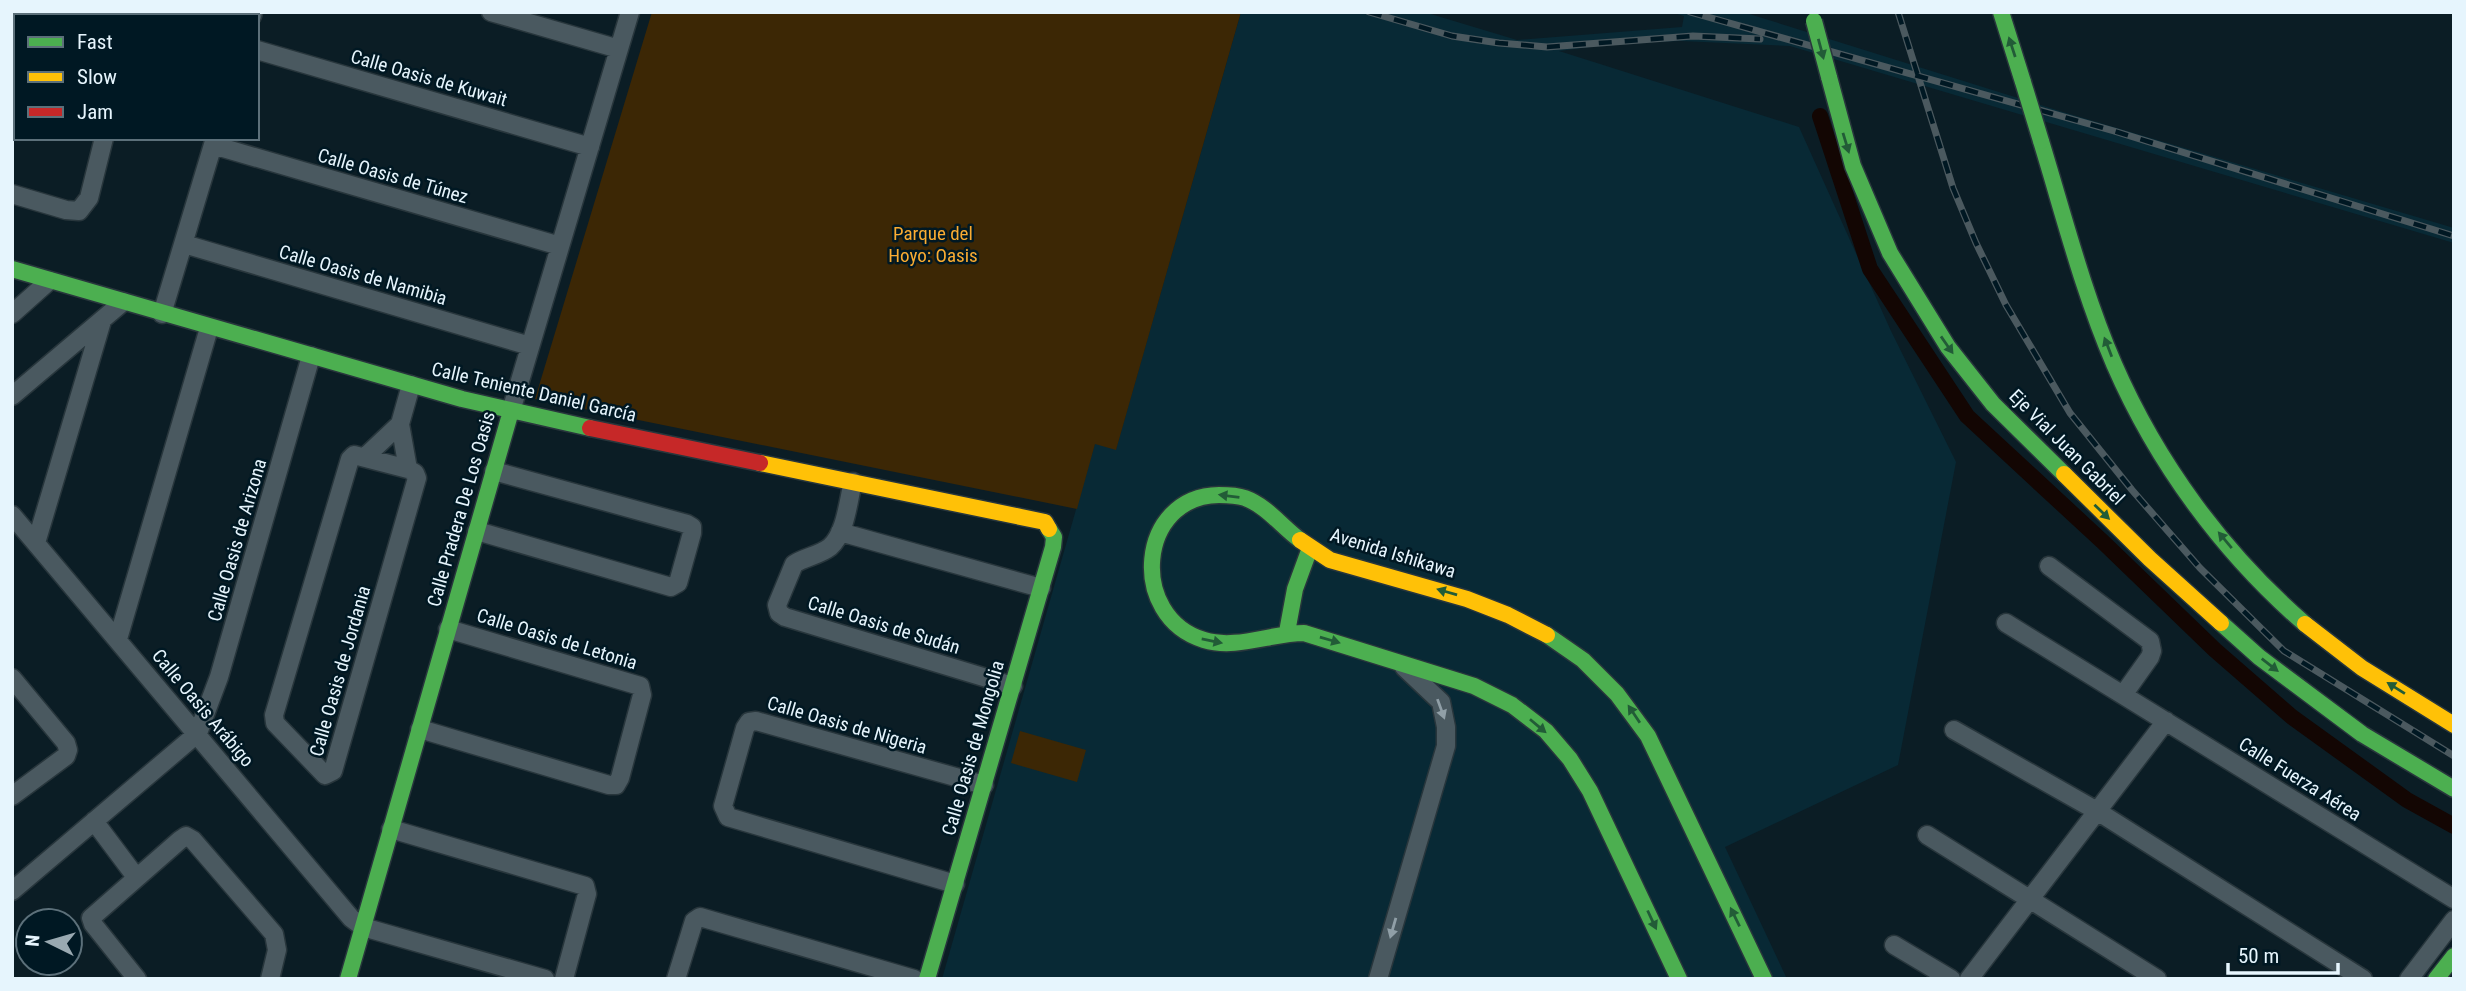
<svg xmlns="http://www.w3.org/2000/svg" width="2466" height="991" viewBox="0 0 2466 991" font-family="'Roboto Condensed',sans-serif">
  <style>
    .built { fill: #082935 }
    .green { fill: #3c2705 }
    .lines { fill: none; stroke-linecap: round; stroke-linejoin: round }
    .canal { stroke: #130603; stroke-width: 16 }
    .street-casing { stroke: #28363c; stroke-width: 21 }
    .fast-casing { stroke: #28363c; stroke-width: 19 }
    .slow-casing { stroke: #28363c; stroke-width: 19 }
    .jam-casing { stroke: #28363c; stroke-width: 19 }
    .street { stroke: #4a5960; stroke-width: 18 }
    .fast { stroke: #4caf50; stroke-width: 16 }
    .slow { stroke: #ffc107; stroke-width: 16 }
    .jam { stroke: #c62828; stroke-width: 16 }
    .rail-casing { stroke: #4b595f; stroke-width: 7 }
    .rail { stroke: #001823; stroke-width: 4.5; stroke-dasharray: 13; stroke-linecap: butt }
    .fast-bridge-casing { stroke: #28363c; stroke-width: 19; stroke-linecap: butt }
    .fast-bridge { stroke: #4caf50; stroke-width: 16 }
    .oneway { fill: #225c37 }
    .oneway2 { fill: #909fa7 }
    .labels { text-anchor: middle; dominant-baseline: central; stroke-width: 5; stroke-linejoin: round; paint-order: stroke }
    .street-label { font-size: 19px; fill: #e6f5fd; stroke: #001823 }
    .park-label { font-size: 19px; fill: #faac32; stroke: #001823 }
  </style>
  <rect width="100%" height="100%" fill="#0b1d25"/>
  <path class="built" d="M1241 12H1424L1517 40 1682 27 1684 16 1670 12H1743L2063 112 2454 228V243L1790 46 1681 41 1621 43 1559 51 1799 127 1891 331 1956 462 1898 765 1725 847 1787 979H942L1095 443 1116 449Z"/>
  <path class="green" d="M652 12H1241L1116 450 1095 444 1077 509 535 399Z
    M1020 731 1086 750 1077 782 1011 763Z"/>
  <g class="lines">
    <path class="canal" d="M1820 116 1870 269 1967 416 2103 542 2215 650 2292 717 2407 800 2454 826"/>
    <g class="street-casing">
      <path id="street" d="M114 12 127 16
        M491 12 619 49
        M252 16 253 12
        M257 50 590 147
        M12 86 16 87
        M213 145 560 246
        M12 194 66 210 79 211 89 198 104 138
        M184 244 530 346
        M12 314 49 281
        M162 314 215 138
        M12 396 123 302
        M511 411 630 12
        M354 455 408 469 415 473 417 478 333 771 325 775 275 723 274 715 350 459Z
        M365 457 400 424
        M408 469 400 424 411 385
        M853 482C848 501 846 533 830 547 820 555 805 557 794 564L777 605 779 613 785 617 1013 686
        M12 515 351 918 363 927 545 979
        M477 531 671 587 678 583 692 533V527L687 524 494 471
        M840 532 1041 588
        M36 543 102 321
        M2049 566 2150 641 2152 651 2150 657 2123 695
        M2006 623 2454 899
        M118 639 209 328
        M12 678 66 743 68 750 66 756 12 796
        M420 729 609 785H616L620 778 642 695 640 686 448 629
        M1954 730 2097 811 2363 979
        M94 821 136 877
        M391 829 585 886 587 894 564 979
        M1927 835 2157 979
        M955 884 728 817 723 806 745 728 749 722 756 721 984 785
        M12 891 198 733 219 677 311 356
        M1894 945 1951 979
        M137 979 93 924 91 918 180 840 186 836 193 840 274 934 277 950 270 979
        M676 979 694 921 700 917 914 979
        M1378 979 1446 746V727L1441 702 1404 667
        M1969 979 2166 721
        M2409 979 2454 920"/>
    </g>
    <g class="fast-casing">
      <path id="fast" d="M2001 12 2023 82
        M1829 77 1853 166 1890 253 1948 347 1993 404 2064 474
        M2041 141C2064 216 2083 292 2114 364 2157 463 2223 553 2305 624
        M12 269 462 399 590 428
        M1300 540C1282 527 1267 506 1245 498 1236 495 1228 495 1219 495 1137 496 1128 617 1204 640 1236 650 1272 633 1304 633L1474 686 1512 705 1546 731 1570 759 1590 791 1679 979
        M2221 623 2259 657 2362 734 2454 789
        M1287 632 1295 589 1310 548
        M1547 635 1583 660 1617 694 1648 736 1764 979
        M348 979 511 411
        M927 979 1053 547 1054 537 1049 529
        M2436 979 2454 956"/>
    </g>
    <g class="slow-casing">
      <path id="slow" d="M760 463 1045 522 1049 529
        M2064 474 2150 559 2221 623
        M1300 540 1330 560 1467 599 1508 615 1547 635
        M2305 624 2362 668 2454 725"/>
    </g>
    <g class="jam-casing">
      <path id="jam" d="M590 428 760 463"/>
    </g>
    <use href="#street" class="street"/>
    <use href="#fast" class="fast"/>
    <use href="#slow" class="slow"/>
    <use href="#jam" class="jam"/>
    <g class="rail-casing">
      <path id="rail" d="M1369 12 1452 36 1499 43 1547 47 1693 36 1760 39
        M1690 12 2114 131 2454 236
        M1898 12 1953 188 1976 243 2006 305 2070 413 2132 490 2200 568 2284 651 2454 756"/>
    </g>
    <use href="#rail" class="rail"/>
    <g class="fast-bridge-casing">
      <path id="fast-bridge" d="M1814 21 1829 77
        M2023 82 2041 141"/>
    </g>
    <use href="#fast-bridge" class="fast-bridge"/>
  </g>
  <defs><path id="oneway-solid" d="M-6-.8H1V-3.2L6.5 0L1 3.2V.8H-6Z" transform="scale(1.75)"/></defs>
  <g class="oneway">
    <use href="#oneway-solid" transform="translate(2012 47) rotate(-108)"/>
    <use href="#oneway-solid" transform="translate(1821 49) rotate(75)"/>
    <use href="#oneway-solid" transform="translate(1846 143) rotate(73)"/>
    <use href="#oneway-solid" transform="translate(1947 345) rotate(55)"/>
    <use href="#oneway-solid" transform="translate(2108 347) rotate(-111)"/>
    <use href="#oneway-solid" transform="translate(1229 496) rotate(-173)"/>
    <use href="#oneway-solid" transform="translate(2102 512) rotate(44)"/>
    <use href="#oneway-solid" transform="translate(2225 540) rotate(-130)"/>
    <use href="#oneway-solid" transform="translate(1447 592) rotate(-164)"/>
    <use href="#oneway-solid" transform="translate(1330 640) rotate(16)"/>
    <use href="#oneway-solid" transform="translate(1212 641) rotate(11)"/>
    <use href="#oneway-solid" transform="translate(2270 665) rotate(38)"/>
    <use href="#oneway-solid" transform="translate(2396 688) rotate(-148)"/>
    <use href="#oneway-solid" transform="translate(1634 714) rotate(-124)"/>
    <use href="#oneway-solid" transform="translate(1538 726) rotate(40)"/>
    <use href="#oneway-solid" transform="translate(1735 917) rotate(-116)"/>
    <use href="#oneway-solid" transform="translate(1652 920) rotate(65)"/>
  </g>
  <g class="oneway2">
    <use href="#oneway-solid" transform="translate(1441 709) rotate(70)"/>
    <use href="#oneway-solid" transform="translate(1393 928) rotate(106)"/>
  </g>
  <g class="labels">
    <g class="street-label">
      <text transform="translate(429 78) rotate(16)">Calle Oasis de Kuwait</text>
      <text transform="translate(393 176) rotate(16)">Calle Oasis de Túnez</text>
      <text transform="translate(363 275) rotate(16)">Calle Oasis de Namibia</text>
      <text transform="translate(534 392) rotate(13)">Calle Teniente Daniel García</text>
      <text transform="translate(2067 447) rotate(45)">Eje Vial Juan Gabriel</text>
      <text transform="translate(461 509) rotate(-74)">Calle Pradera De Los Oasis</text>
      <text transform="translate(237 540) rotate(-74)">Calle Oasis de Arizona</text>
      <text transform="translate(1393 553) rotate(17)">Avenida Ishikawa</text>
      <text transform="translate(884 625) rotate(17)">Calle Oasis de Sudán</text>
      <text transform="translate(557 639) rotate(17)">Calle Oasis de Letonia</text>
      <text transform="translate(340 671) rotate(-74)">Calle Oasis de Jordania</text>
      <text transform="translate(203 708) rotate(50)">Calle Oasis Arábigo</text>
      <text transform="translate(847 725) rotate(16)">Calle Oasis de Nigeria</text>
      <text transform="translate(973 748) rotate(-74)">Calle Oasis de Mongolia</text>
      <text transform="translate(2300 779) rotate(32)">Calle Fuerza Aérea</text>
    </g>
    <g class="park-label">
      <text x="933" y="233">Parque del<tspan x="933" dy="22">Hoyo: Oasis</tspan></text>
    </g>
  </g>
  <rect width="2466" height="991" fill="none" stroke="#e6f5fd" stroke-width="28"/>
  <rect x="14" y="14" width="245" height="126" fill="#001823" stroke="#5c707a" stroke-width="2"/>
  <rect x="28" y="37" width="35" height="10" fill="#4caf50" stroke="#5c707a" stroke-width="2"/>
  <text x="77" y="49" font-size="21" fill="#e6f5fd">Fast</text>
  <rect x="28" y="72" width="35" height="10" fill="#ffc107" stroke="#5c707a" stroke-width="2"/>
  <text x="77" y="84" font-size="21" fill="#e6f5fd">Slow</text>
  <rect x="28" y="107" width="35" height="10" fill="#c62828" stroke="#5c707a" stroke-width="2"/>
  <text x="77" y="119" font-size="21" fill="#e6f5fd">Jam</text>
  <g transform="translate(49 942) rotate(275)"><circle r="33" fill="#001823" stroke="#5c707a" stroke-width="2"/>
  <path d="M0-5L12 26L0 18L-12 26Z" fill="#99a9b1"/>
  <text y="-10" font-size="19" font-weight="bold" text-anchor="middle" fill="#e6f5fd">N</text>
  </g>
  <path d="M2228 963v10h110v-10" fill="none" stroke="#e6f5fd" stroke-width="3.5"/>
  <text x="2238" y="963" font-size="21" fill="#e6f5fd" stroke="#001823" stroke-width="5" paint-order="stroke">50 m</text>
</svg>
